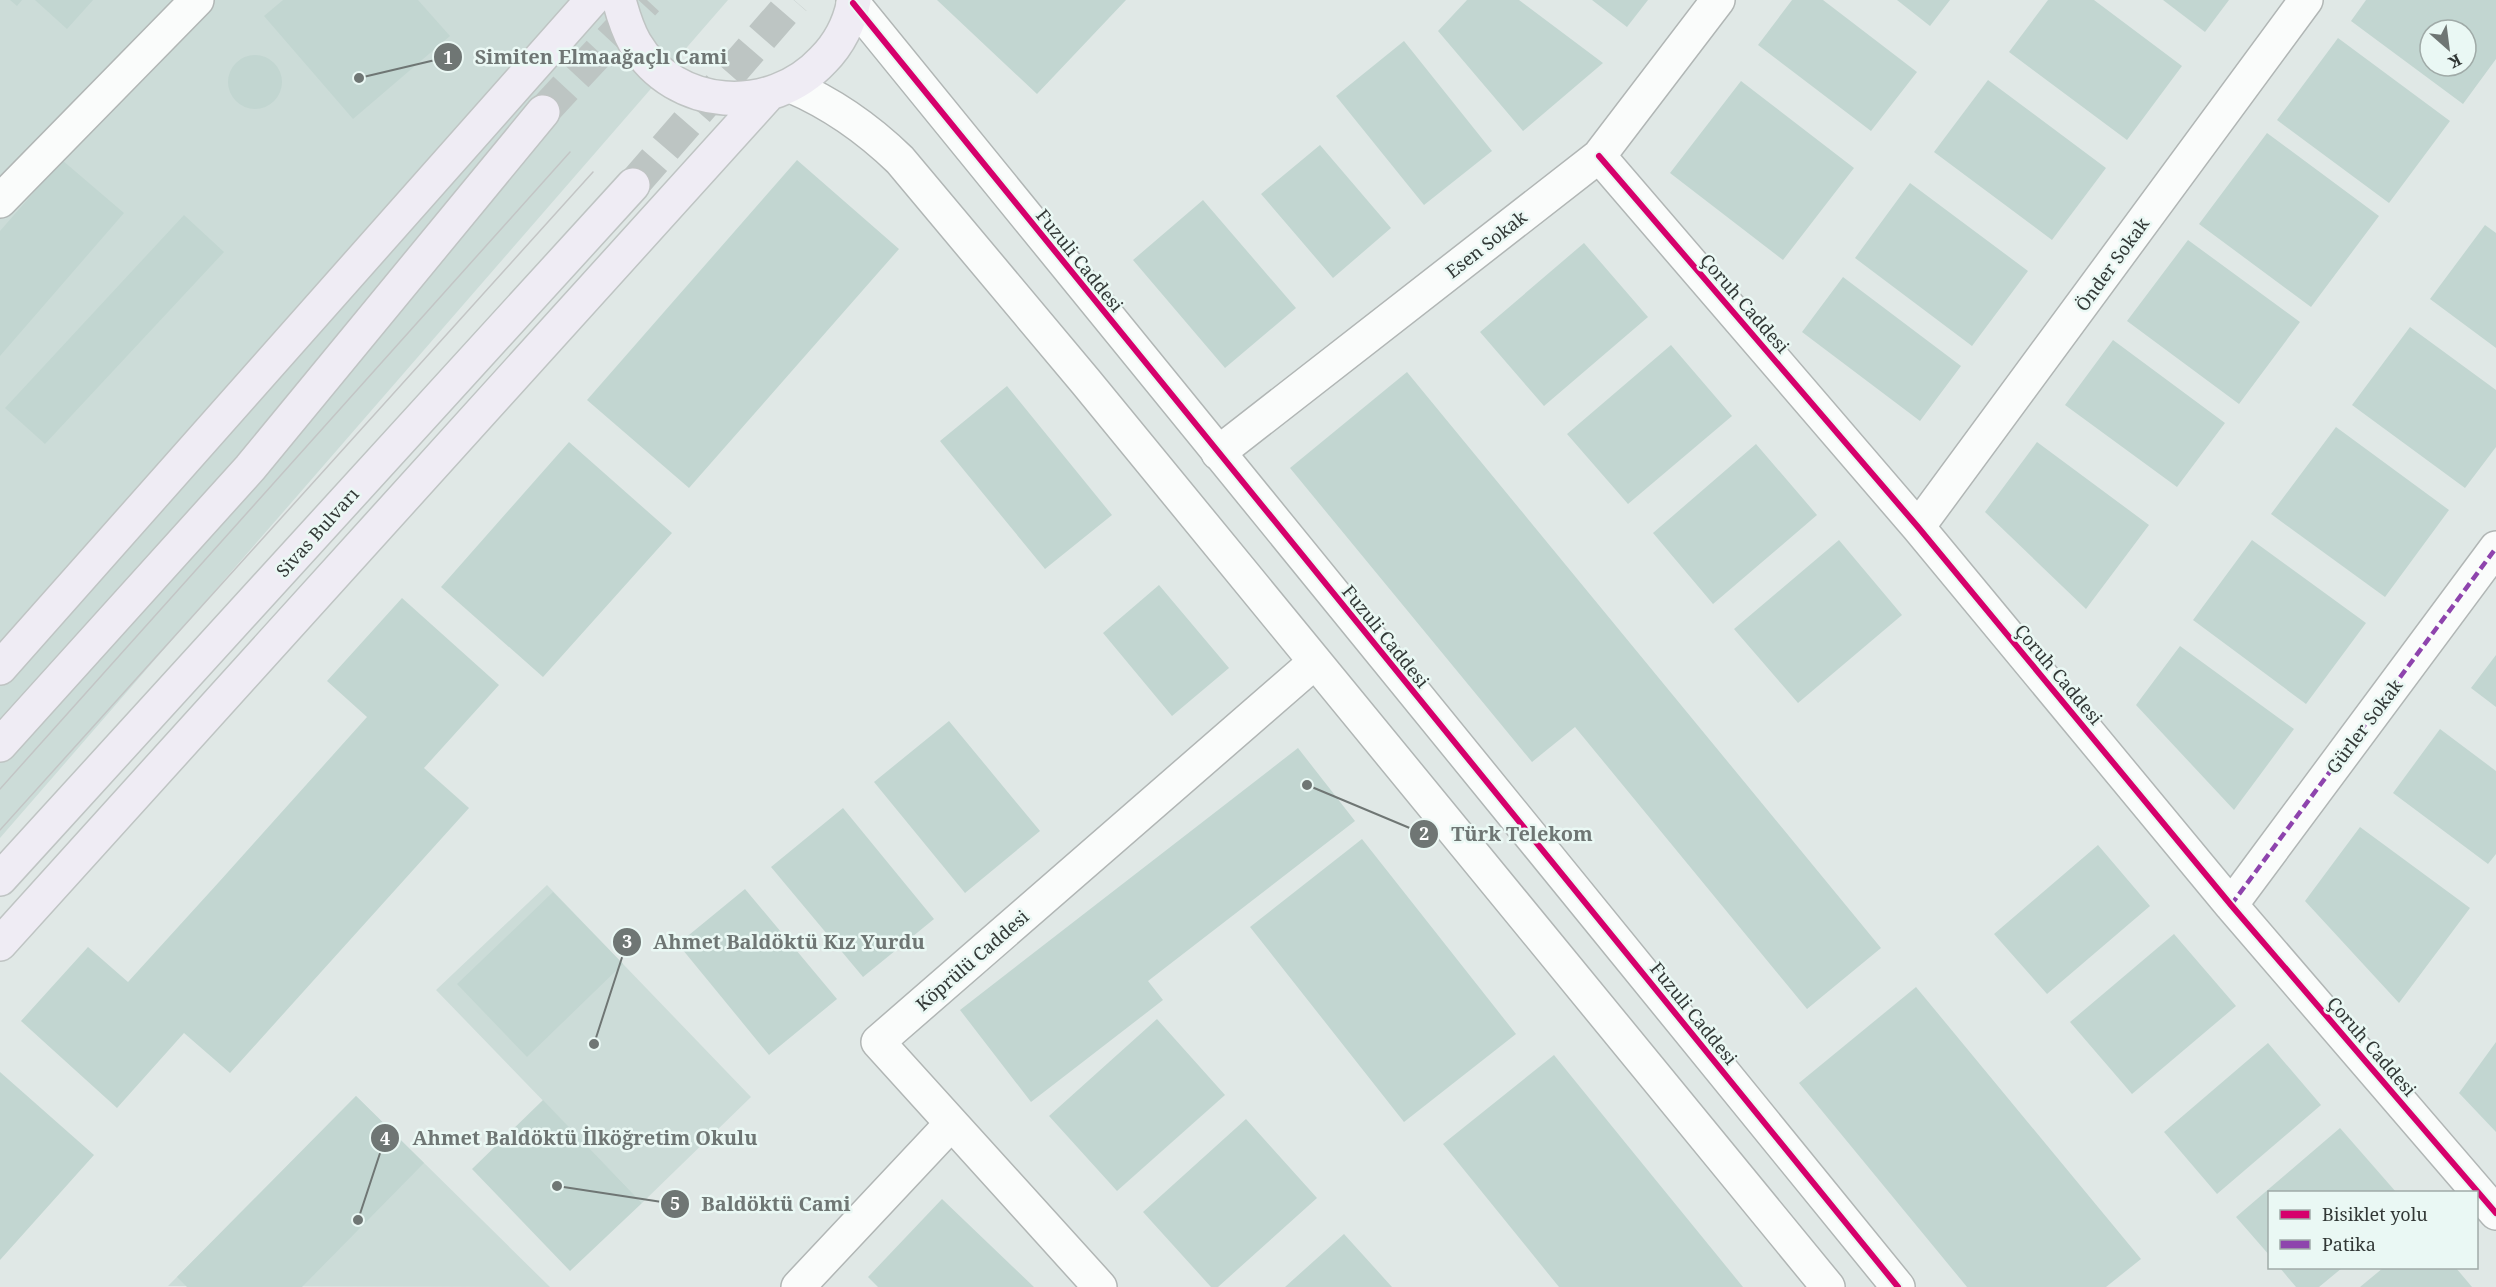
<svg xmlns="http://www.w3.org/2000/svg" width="2496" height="1287" viewBox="0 0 2496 1287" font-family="'Noto Serif',serif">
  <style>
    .built { fill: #ccdcd8 }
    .building { fill: #c2d6d1; fill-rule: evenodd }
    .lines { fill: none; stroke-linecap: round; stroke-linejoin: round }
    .highway-tunnel { stroke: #bdc5c3; stroke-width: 33; stroke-dasharray: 33 16; stroke-linecap: butt }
    .street-casing { stroke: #b1b6b5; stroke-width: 36 }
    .secondary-casing { stroke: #b1b6b5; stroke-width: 36 }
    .highway-casing { stroke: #bfc4c3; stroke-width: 36 }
    .street { stroke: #fafcfb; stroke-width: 33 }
    .secondary { stroke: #fafcfb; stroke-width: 33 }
    .highway { stroke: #efecf4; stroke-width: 33 }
    .tram { stroke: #c3c5c5; stroke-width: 1.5 }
    .quiet { stroke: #8e44ad; stroke-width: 4.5; stroke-dasharray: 9 4.5; stroke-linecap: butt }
    .cycleway-casing { stroke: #eaf8f4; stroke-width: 10 }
    .cycleway { stroke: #d6006c; stroke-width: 6 }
    .labels { text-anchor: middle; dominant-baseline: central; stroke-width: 5; stroke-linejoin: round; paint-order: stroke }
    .street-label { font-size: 18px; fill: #323836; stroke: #eaf8f4 }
    .leader { fill: none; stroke: #6f7674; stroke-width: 2 }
    .callout-dot { fill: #6f7674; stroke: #eaf8f4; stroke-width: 2 }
    .mark-label { font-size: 18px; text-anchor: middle; font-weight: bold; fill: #fff }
    .callout-label { font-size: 20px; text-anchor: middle; font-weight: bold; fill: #6f7674; stroke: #eaf8f4; stroke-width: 5; stroke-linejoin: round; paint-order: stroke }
  </style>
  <rect width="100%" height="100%" fill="#e0e8e6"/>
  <path class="built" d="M0 0H728L0 838Z
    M547 885 751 1097 642 1203 436 990Z
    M356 1096 550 1287 168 1286Z"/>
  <path class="building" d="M10 0H22L17 6Z
    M35 0H93L67 29Z
    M283 0H418L450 36 353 119 264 16Z
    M937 0H1126L1037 94Z
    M1467 0H1519L1603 63 1523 131 1438 31Z
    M1592 0H1648L1627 27Z
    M1792 0H1823L1917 72 1871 131 1758 45Z
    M1897 0H1950L1930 26Z
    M2048 0H2094L2182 66 2127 140 2009 52Z
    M2163 0H2229L2205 32Z
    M2366 0H2496V59L2463 104 2351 21ZM2430 30H2466V66H2430Z
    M2338 38 2450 121 2389 203 2277 120Z
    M1404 41 1492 151 1424 205 1336 96Z
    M228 82a27 27 0 1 1 54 0a27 27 0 1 1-54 0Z
    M1988 80 2106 168 2052 240 1934 152Z
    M1741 81 1854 168 1783 260 1670 173Z
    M2267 133 2379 216 2311 307 2199 224Z
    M1320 145 1391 228 1333 278 1261 194Z
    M62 160 124 213 0 356V231Z
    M797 160 899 249 689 488 587 400Z
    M1910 183 2028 271 1972 346 1855 258Z
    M1203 200 1296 308 1225 368 1133 260Z
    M184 215 224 252 45 444 5 408Z
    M2485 225 2496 233V348L2430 299Z
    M2188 240 2300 322 2239 404 2127 321Z
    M1584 243 1648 317 1544 406 1480 332Z
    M1843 277 1961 366 1920 421 1802 332Z
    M2410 327 2496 390V447L2465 488 2352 405Z
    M2113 340 2225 423 2177 487 2065 405Z
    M1671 345 1732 416 1628 504 1567 434Z
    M1407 372 1881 948 1807 1009 1575 727 1532 762 1290 468Z
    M1007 386 1112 515 1045 569 940 441Z
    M2336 427 2449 510 2385 597 2271 514Z
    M569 442 672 533 543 677 441 587Z
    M2037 442 2149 525 2086 609 1985 512Z
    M1756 444 1817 515 1713 604 1653 533Z
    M1839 540 1902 615 1798 703 1734 629Z
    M2252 540 2366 623 2306 704 2193 620Z
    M1159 585 1229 668 1172 716 1103 633Z
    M402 598 499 685 424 768 469 808 230 1073 184 1033 117 1108 21 1021 88 947 128 982 219 882 367 717 327 681Z
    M2180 646 2294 729 2234 810 2136 705Z
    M2496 655V707L2471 688Z
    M949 721 1040 831 965 893 874 782Z
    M2440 729 2496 771V854L2488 864 2393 793Z
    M1298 748 1355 821 1148 981 1163 1000 1031 1102 960 1010Z
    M843 808 934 919 863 977 771 867Z
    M2360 827 2470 908 2399 1003 2305 901Z
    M1362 839 1516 1034 1404 1122 1250 927Z
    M2098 845 2150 906 2047 994 1994 934Z
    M745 889 837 999 769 1055 678 944Z
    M553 892 623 964 527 1057 457 984Z
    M2174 934 2236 1006 2132 1094 2070 1022Z
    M1916 987 2141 1259 2106 1287H1967L1799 1083Z
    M1157 1019 1225 1095 1117 1191 1049 1116Z
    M2496 1042V1132L2459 1093Z
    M2268 1043 2321 1105 2217 1194 2164 1132Z
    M1554 1055 1628 1146 1743 1287H1559L1443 1144Z
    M0 1072 94 1155 0 1260Z
    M356 1096 424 1163 302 1287H187L177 1277Z
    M543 1100 642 1203 570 1271 472 1169Z
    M1246 1119 1317 1198 1218 1287H1211L1143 1212Z
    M2340 1128 2396 1192H2270V1256L2236 1217Z
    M942 1199 1034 1287H878L868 1277Z
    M1344 1234 1392 1287H1285Z
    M2280 1268H2342L2319 1287H2296Z
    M2383 1268H2456L2472 1287H2360Z"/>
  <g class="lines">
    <path class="highway-tunnel" d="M543 112 647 0
      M633 185 794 0"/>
    <g class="street-casing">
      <path id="street" d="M1599 156 1918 527 2231 905 2496 1213
        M0 201 197 0
        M1218 453 1599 156 1718 0
        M1918 527 2306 0
        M2231 905 2496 548
        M1100 1287 878 1042 1315 662"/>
    </g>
    <g class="secondary-casing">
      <path id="secondary" d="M853 3 1898 1287
        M791 86C833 104 867 128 900 160L1086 382 1828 1287
        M798 1287 951 1124"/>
    </g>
    <g class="highway-casing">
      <path id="highway" d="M619 0C623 15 627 29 635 43 675 111 771 116 823 60 839 44 850 22 854 0
        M0 668 592 0
        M0 745 250 468 543 112
        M0 879 633 185
        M0 944 768 95"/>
    </g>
    <use href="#street" class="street"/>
    <use href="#secondary" class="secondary"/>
    <use href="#highway" class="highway"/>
    <path class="tram" d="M0 789 570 152
      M0 830 593 172"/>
    <path class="quiet" d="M2231 905 2496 548"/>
    <g class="cycleway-casing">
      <path id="cycleway" d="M853 3 1898 1287
        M1599 156 1918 527 2231 905 2496 1213"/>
    </g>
    <use href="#cycleway" class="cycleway"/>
  </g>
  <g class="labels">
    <g class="street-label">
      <text transform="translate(1486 244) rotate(-38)">Esen Sokak</text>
      <text transform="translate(1080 260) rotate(51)">Fuzuli Caddesi</text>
      <text transform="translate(2112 264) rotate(-54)">Önder Sokak</text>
      <text transform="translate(1745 303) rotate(49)">Çoruh Caddesi</text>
      <text transform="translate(317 532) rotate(-48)">Sivas Bulvarı</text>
      <text transform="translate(1386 636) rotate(51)">Fuzuli Caddesi</text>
      <text transform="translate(2059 674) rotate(50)">Çoruh Caddesi</text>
      <text transform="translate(2364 726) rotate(-53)">Gürler Sokak</text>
      <text transform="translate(972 960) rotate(-41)">Köprülü Caddesi</text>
      <text transform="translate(1694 1013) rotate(51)">Fuzuli Caddesi</text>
      <text transform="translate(2372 1046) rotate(49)">Çoruh Caddesi</text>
    </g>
  </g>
  <path class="leader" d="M359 78L448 57M1307 785L1424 834M594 1044L627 942M358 1220L385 1138M557 1186L675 1204"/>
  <g class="callout-dot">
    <circle cx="359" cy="78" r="6"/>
    <circle cx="1307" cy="785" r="6"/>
    <circle cx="594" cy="1044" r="6"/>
    <circle cx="358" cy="1220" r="6"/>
    <circle cx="557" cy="1186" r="6"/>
    <circle cx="448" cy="57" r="15"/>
    <circle cx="1424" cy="834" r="15"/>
    <circle cx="627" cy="942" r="15"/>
    <circle cx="385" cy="1138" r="15"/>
    <circle cx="675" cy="1204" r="15"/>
  </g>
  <g class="mark-label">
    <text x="448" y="64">1</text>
    <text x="1424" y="840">2</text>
    <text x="627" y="948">3</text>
    <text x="385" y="1145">4</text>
    <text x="675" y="1210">5</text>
  </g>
  <g class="callout-label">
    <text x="601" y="64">Simiten Elmaağaçlı Cami</text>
    <text x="1522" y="841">Türk Telekom</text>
    <text x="789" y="949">Ahmet Baldöktü Kız Yurdu</text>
    <text x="585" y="1145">Ahmet Baldöktü İlköğretim Okulu</text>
    <text x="776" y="1211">Baldöktü Cami</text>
  </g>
  <rect x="2268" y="1191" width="210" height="78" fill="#eaf8f4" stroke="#a0aba8" stroke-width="1.5"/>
  <rect x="2280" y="1210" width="30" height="9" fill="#d6006c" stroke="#a0aba8" stroke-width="1.5"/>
  <text x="2322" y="1221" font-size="18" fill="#323836">Bisiklet yolu</text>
  <rect x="2280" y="1240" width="30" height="9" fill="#8e44ad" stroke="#a0aba8" stroke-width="1.5"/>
  <text x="2322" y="1251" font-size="18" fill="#323836">Patika</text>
  <g transform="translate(2448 48) rotate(152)"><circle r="28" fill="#eaf8f4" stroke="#a0aba8" stroke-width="1.5"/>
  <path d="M0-4.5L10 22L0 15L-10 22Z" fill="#6f7674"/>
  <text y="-9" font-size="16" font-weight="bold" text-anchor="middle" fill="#323836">K</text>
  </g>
</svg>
